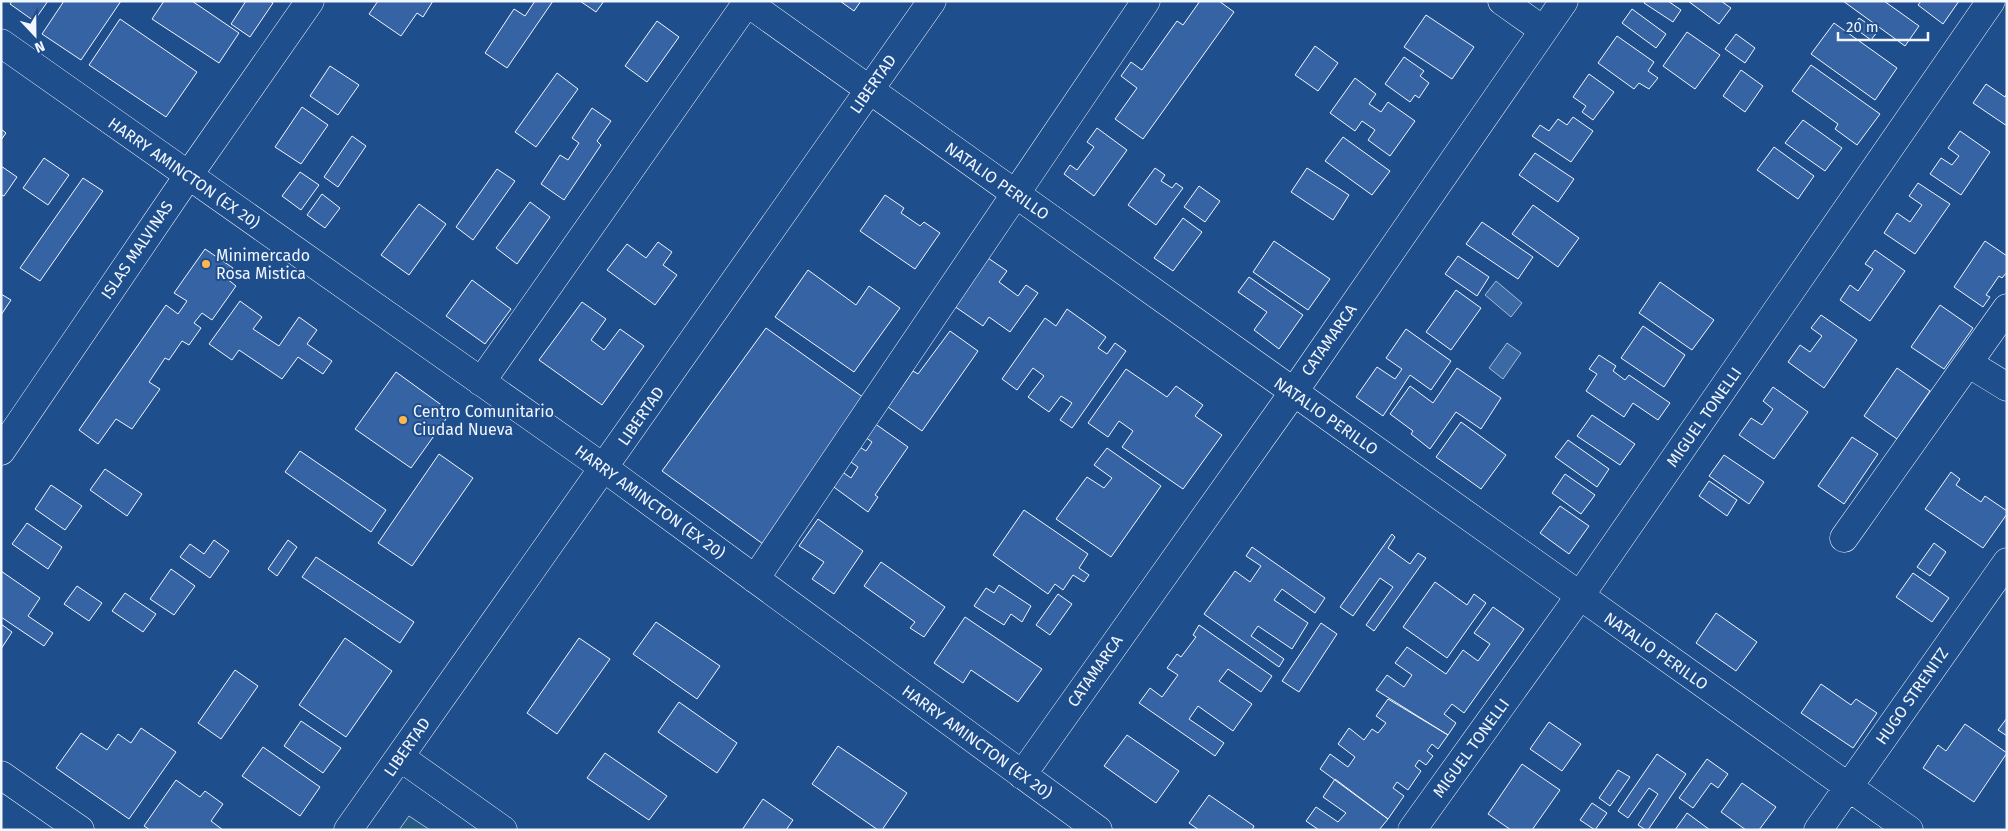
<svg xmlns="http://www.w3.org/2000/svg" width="2008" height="831" viewBox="0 0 2008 831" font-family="'Fira Sans',sans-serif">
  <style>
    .green { fill: #245a82; stroke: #a8bbd7 }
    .water { fill: #3b69a3; stroke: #a8bbd7 }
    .building { fill: #3563a3; stroke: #f2f6ff }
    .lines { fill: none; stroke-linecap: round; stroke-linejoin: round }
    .minor-casing { stroke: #f2f6ff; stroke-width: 29 }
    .minor { stroke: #1f4e8c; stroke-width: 28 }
    .poi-dot { fill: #ffb74d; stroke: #1f4e8c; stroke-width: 2 }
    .labels { text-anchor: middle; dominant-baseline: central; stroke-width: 4; stroke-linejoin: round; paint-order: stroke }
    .street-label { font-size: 16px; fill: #f2f6ff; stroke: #1f4e8c }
    .poi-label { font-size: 16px; fill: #f2f6ff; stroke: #1f4e8c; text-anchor: start }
  </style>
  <rect width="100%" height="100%" fill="#1f4e8c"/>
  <path class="green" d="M409 816 430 830H399Z"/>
  <path class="water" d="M1496 281 1522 303 1511 317 1485 295Z
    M1507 343 1521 353 1503 379 1489 368Z"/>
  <path class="building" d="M12 1H48L34 21 10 4Z
    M64 1H121L81 60 42 34Z
    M164 1H192L239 33 219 63 152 19Z
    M246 1H270L273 3 250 37 231 24Z
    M378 1H433L423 17 417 13 401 36 369 14Z
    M535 1H553L507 68 485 53 514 9 525 16Z
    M580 1H604L596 12Z
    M840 1H861L854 11Z
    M1200 1H1219L1234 12 1143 139 1115 119 1137 88 1121 76 1131 62 1142 70 1177 21 1183 25Z
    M1645 1H1668L1681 10 1673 22 1644 3Z
    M1688 1H1721L1731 8 1719 24Z
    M1843 1H1884L1919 26 1905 46Z
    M1921 1H1959L1943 24 1918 5Z
    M1632 9 1666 34 1656 48 1622 23Z
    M1426 15 1474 47 1452 79 1404 47Z
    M1859 18 1878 31 1871 40 1853 27Z
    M120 19 197 72 166 117 89 65Z
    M657 21 679 37 647 82 625 66Z
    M1834 23 1897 68 1875 100 1811 54Z
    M1687 32 1720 55 1695 89 1663 66Z
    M1736 34 1755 48 1745 63 1725 49Z
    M1617 36 1654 62 1648 71 1658 78 1649 89 1639 83 1634 89 1598 63Z
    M1315 46 1338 63 1318 91 1295 75Z
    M1404 57 1424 71 1420 76 1429 83 1419 98 1415 95 1410 102 1385 84Z
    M1811 65 1880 114 1857 145 1835 129 1838 124 1792 91Z
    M330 66 359 85 338 115 310 96Z
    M1741 70 1763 86 1745 112 1723 96Z
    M557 73 578 89 536 147 515 132Z
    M1589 74 1614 92 1593 120 1582 112 1586 106 1573 97Z
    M1355 78 1376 94 1369 104 1381 112 1388 102 1415 121 1390 156 1368 140 1375 130 1362 121 1355 131 1330 113Z
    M1986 84 2005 97 2007 93V126L1973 103Z
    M302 107 328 125 301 164 275 147Z
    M592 108 611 121 597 141 601 145 564 200 541 184 560 155 568 160 579 143 572 138Z
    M1573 117 1593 131 1571 162 1532 136 1540 125 1549 131 1558 119 1567 125Z
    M1803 120 1842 148 1825 171 1785 143Z
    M1097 128 1127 150 1094 196 1064 174 1070 165 1077 170 1094 147 1087 142Z
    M1 129 6 133 1 140Z
    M1960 131 1990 152 1961 195 1930 174 1941 158 1952 165 1959 156 1948 148Z
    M352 136 366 146 338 187 324 177Z
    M1343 137 1390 171 1372 195 1325 161Z
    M1774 147 1814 176 1798 199 1757 170Z
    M1535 153 1574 179 1558 202 1519 175Z
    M44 158 69 175 48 205 23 188Z
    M1 166 17 177 4 196 1 195Z
    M1155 168 1165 175 1161 181 1172 188 1176 183 1183 188 1156 225 1128 205Z
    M1307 168 1349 195 1333 220 1291 192Z
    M497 169 515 181 473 240 456 227Z
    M300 172 319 185 301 210 282 196Z
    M83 178 103 191 40 281 20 268Z
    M1918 183 1950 204 1915 254 1884 233 1897 213 1910 222 1922 205 1909 196Z
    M1199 186 1220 201 1205 222 1184 207Z
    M322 194 340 208 325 228 307 215Z
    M885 195 904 208 901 213 920 226 924 222 940 233 915 269 860 231Z
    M530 202 550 217 517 264 496 248Z
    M419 204 446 224 409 275 381 255Z
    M1533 205 1579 238 1558 267 1512 234Z
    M1183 218 1202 232 1173 271 1154 258Z
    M1482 222 1533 257 1518 279 1466 244Z
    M1274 241 1330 279 1308 310 1253 272Z
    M1985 241 2007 256V272L2002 278 1999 276 1986 295 1990 297 1983 307 1954 287Z
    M658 242 672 252 663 265 677 275 655 305 607 270 627 244 646 258Z
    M205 249 233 268 226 278 236 286 212 320 202 313 194 323 201 328 189 345 182 341 169 360 165 358 149 382 160 389 132 429 116 419 98 444 79 430 166 305 178 314 187 301 174 293Z
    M1875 250 1905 271 1870 321 1840 300 1850 285 1858 291 1873 269 1865 264Z
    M1458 256 1489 277 1477 296 1445 274Z
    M988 258 1007 271 999 282 1018 296 1026 285 1038 293 1010 332 989 317 983 326 954 306Z
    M808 270 856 305 869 286 900 308 854 372 775 317Z
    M1249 277 1303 315 1279 349 1254 330 1267 312 1238 292Z
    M472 280 511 309 485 344 446 316Z
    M1660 282 1714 320 1692 350 1639 313Z
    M1456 290 1481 308 1451 350 1426 332Z
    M1 294 11 300 1 315Z
    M240 301 262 317 253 329 279 346 299 317 317 330 307 344 332 361 323 374 298 357 282 379 239 350 232 360 209 344Z
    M582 302 606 319 591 340 604 350 620 329 644 346 602 405 539 360Z
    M1940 305 1973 328 1944 369 1911 347Z
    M1067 309 1106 337 1098 348 1107 354 1115 343 1126 351 1072 428 1060 420 1072 403 1061 396 1049 412 1028 397 1044 376 1033 368 1017 390 1002 379 1045 318 1056 326Z
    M1821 315 1857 340 1824 388 1788 362 1800 345 1810 352 1822 336 1811 328Z
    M1643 326 1685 355 1664 387 1621 358Z
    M766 328 867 400 763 544 662 471Z
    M1406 329 1451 361 1431 390 1410 375 1383 416 1356 397 1377 367 1395 379 1402 369 1386 358Z
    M950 331 978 351 922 431 888 407 913 371 918 374Z
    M1599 355 1616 366 1613 371 1625 380 1629 375 1670 403 1658 420 1633 403 1624 417 1586 391 1597 374 1589 369Z
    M1457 368 1501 398 1481 429 1456 412 1430 449 1411 434 1413 431 1390 414 1410 386 1433 403Z
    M1897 368 1930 391 1897 439 1864 416Z
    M1126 369 1167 397 1176 386 1203 405 1195 416 1222 435 1183 489 1122 447 1133 431 1119 421 1108 437 1088 423Z
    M396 372 451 412 411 468 355 429Z
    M1773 387 1808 412 1774 459 1739 435 1751 418 1762 425 1773 409 1763 401Z
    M1592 415 1635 444 1620 465 1577 436Z
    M1461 422 1506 455 1481 489 1436 457Z
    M874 423 908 447 875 495 878 497 868 512 831 485 841 471 851 478 858 467 848 460 858 446 866 451 872 442 865 437Z
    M1852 437 1878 454 1844 504 1818 486Z
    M1568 440 1609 469 1597 487 1555 457Z
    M1107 448 1161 486 1111 557 1056 519 1087 477 1104 488 1112 478 1094 465Z
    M300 451 386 510 371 532 285 472Z
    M439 454 473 478 412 566 378 543Z
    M1724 455 1764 482 1749 504 1709 476Z
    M105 469 142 494 127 516 90 490Z
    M1951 472 1960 479 1956 485 1981 502 1985 496 2007 511V514L1983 548 1925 509Z
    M1565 474 1595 495 1581 514 1552 493Z
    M1709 481 1737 500 1727 516 1699 496Z
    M51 485 82 506 65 530 35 509Z
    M1560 506 1589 526 1569 554 1540 533Z
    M1024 510 1088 554 1079 568 1089 575 1084 582 1073 575 1063 590 1055 584 1048 594 993 555Z
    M818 519 863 551 834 594 812 579 824 562 799 546Z
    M27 523 62 547 48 569 12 544Z
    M1392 534 1395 537 1388 548 1410 564 1418 553 1426 558 1374 631 1366 625 1393 587 1380 578 1353 616 1340 607Z
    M214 540 229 551 210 578 180 557 190 544 204 554Z
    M288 540 297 547 277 576 268 569Z
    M1934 543 1946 552 1930 576 1917 567Z
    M1252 547 1325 598 1315 613 1282 589 1274 600 1308 623 1292 649 1258 626 1251 636 1284 659 1279 667 1204 614 1235 571 1250 582 1261 566 1246 556Z
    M316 557 414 622 400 643 302 577Z
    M881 562 945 607 924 637 910 628 915 622 864 586Z
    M171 569 195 586 174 615 150 599Z
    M1 571 40 598 28 616 53 633 44 646 1 617Z
    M1913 573 1949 598 1932 622 1896 597Z
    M1435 582 1467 605 1474 594 1486 603 1447 658 1403 627Z
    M999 585 1031 606 1022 622 1011 614 1004 625 974 606 986 588 994 593Z
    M77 586 102 603 89 621 64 604Z
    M125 593 156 614 143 632 112 611Z
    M1058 594 1072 604 1050 635 1036 625Z
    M1493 607 1524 629 1464 713 1452 704 1444 714 1456 723 1448 735 1376 690 1387 675 1404 687 1412 675 1395 663 1407 647 1446 674 1463 650 1478 661 1490 644 1474 633Z
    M1716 613 1757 642 1736 671 1696 643Z
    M965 617 1042 669 1018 702 971 670 963 683 934 663Z
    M656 622 720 666 697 699 633 654Z
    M1321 623 1337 634 1299 692 1282 681Z
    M1 624 12 632 1 649Z
    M1199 625 1272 676 1261 692 1228 669 1219 681 1252 704 1233 731 1198 706 1189 719 1224 743 1215 756 1139 703 1150 688 1162 697 1178 675 1167 668 1177 654 1181 657 1196 637 1193 635Z
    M345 638 392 671 346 737 299 705Z
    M579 638 610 659 557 734 527 713Z
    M235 670 258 686 221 739 198 723Z
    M1821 684 1851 705 1856 699 1877 713 1853 748 1801 713Z
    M1388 699 1448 735 1438 749 1432 744 1427 751 1433 756 1426 765 1419 760 1415 766 1421 771 1408 790 1397 782 1393 788 1404 796 1388 819 1320 769 1330 754 1348 767 1355 757 1338 744 1349 728 1364 740 1372 729 1378 733 1386 723 1376 716Z
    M679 702 737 743 717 773 658 732Z
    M2007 718V736L1998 730Z
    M301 721 341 748 323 773 284 746Z
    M1549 722 1581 744 1562 771 1530 749Z
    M1965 724 2007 753 1974 802 1923 768 1938 745 1946 751Z
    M141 728 176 752 129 819 56 768 81 733 107 750 118 734 131 743Z
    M1127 735 1179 771 1156 803 1104 766Z
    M838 746 907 793 882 830H878L812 784Z
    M263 747 320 787 300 816 242 776Z
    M605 753 667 796 649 820 587 778Z
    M1657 754 1686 774 1648 830H1646L1638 825 1658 794 1649 788 1628 818 1618 811Z
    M1707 759 1728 774 1718 788 1711 783 1693 808 1679 798Z
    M1522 764 1560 790 1532 830H1511L1488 814Z
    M1618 770 1630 777 1610 806 1599 798Z
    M1335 779 1388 819 1379 830H1319L1306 821 1316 807 1338 822 1346 813 1323 797Z
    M176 780 200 797 205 791 223 804 211 821 223 830H150L144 826Z
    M1742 783 1776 807 1759 830H1746L1721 812Z
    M1209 795 1254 826 1252 830H1199L1189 823Z
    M763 799 793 820 786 830H742Z
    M1592 803 1607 813 1595 830 1580 820Z
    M1687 813 1710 830H1675Z"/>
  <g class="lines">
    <g class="minor-casing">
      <path id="minor" d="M745 1 1909 830
        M1502 1 1543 30
        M1 43 604 468 1098 830
        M1968 363 2007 387
        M481 382 748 1
        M1 451 188 176 310 1
        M1844 538 2007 308
        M755 579 1146 1
        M400 757 503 830
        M1 775 80 830
        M1022 775 1293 393 1564 1
        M348 830 932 1
        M1412 830 1579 597 1991 1
        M1818 830 2007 562"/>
    </g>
    <use href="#minor" class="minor"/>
  </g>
  <g class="poi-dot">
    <circle cx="206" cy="264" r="5"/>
    <circle cx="403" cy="420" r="5"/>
  </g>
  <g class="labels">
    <g class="street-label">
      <text transform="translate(873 84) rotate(-55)">LIBERTAD</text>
      <text transform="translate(184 173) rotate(35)">HARRY AMINCTON (EX 20)</text>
      <text transform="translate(997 181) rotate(35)">NATALIO PERILLO</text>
      <text transform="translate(137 250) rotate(-56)">ISLAS MALVINAS</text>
      <text transform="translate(1329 340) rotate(-55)">CATAMARCA</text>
      <text transform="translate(641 416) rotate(-55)">LIBERTAD</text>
      <text transform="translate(1326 416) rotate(35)">NATALIO PERILLO</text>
      <text transform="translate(1704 417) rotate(-55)">MIGUEL TONELLI</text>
      <text transform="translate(650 502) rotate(36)">HARRY AMINCTON (EX 20)</text>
      <text transform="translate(1656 651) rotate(35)">NATALIO PERILLO</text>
      <text transform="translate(1095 671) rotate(-55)">CATAMARCA</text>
      <text transform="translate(1912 696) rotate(-55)">HUGO STRENITZ</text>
      <text transform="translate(977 742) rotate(36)">HARRY AMINCTON (EX 20)</text>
      <text transform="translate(407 747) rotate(-55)">LIBERTAD</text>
      <text transform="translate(1471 748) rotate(-54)">MIGUEL TONELLI</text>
    </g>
    <g class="poi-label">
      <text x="216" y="255">Minimercado<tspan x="216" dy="18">Rosa Mistica</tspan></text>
      <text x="413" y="411">Centro Comunitario<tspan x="413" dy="18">Ciudad Nueva</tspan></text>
    </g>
  </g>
  <rect width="2008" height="831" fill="none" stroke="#f2f6ff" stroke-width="5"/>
  <g transform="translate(35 35) rotate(158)" stroke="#1f4e8c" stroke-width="4" paint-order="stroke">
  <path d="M0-4L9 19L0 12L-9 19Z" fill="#f2f6ff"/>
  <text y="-8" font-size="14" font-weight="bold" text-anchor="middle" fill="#f2f6ff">N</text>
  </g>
  <path d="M1838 32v8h90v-8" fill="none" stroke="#f2f6ff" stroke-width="2.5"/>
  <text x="1846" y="32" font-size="15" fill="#f2f6ff" stroke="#1f4e8c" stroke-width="4" paint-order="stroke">20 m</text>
</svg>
